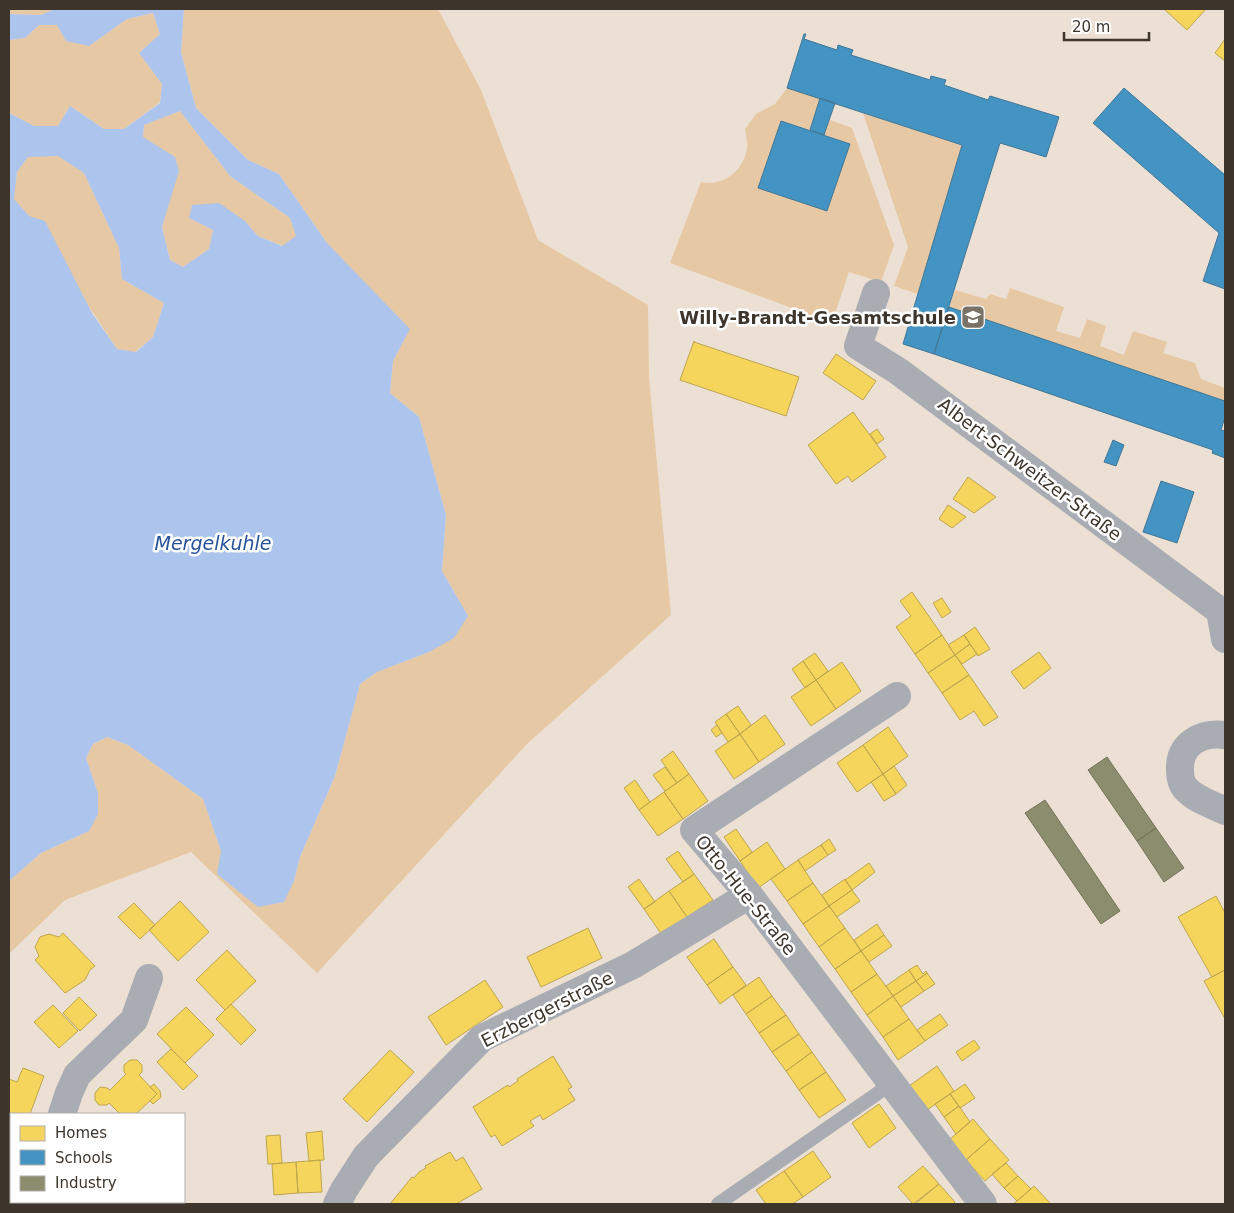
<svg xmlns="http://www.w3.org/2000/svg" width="1234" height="1213" viewBox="0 0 1234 1213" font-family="'DejaVu Sans',sans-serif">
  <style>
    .green { fill: #e7c8a4 }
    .water { fill: #adc4ec; fill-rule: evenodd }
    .homes { fill: #f6d55c; stroke: #bea54e }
    .schools { fill: #4393c3; stroke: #417796 }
    .industry { fill: #8c8c6e; stroke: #74725a }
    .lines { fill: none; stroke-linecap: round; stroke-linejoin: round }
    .service { stroke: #a9acb3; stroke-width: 14 }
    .minor { stroke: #a9acb3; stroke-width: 28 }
    .labels { text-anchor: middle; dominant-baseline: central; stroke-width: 5; stroke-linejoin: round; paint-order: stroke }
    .poi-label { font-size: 18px; font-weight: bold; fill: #3d352c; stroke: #fff; text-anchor: end }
    .street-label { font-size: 18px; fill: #3d352c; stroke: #fff }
    .water-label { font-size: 19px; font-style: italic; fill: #27529c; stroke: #fff }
  </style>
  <rect width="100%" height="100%" fill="#ece0d4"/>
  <path class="green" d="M9 9H55L41 15 9 14Z
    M184 9H438L481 90 538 240 648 305 649 377 671 615 527 744 317 973 191 852 65 900 9 954V881L41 853 89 831 98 793 86 758 93 744 107 737 128 745 203 799 221 851 294 881 300 857 335 776 360 684 377 672 429 652 468 616 442 571 446 515 419 417 390 393 393 361 409 329 327 243 279 174 248 160 196 108 181 52Z
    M153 13 160 34 139 53 162 84 160 102 124 129H104L70 106 58 126H34L9 113V40L25 38 39 25H57L89 46 127 19Z
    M787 88 820 98 810 130 781 121 759 188 827 211 850 144 824 135 830 120 852 128 894 245 881 282 849 272 832 323 670 263 701 182C723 187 743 171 747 149 748 143 746 135 745 129L756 114 775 104Z
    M180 111 230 176 290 218 297 236 283 246 258 236 245 221 189 218 213 230 209 249 183 267 170 260 162 227 169 202 143 137 144 125Z
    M863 113 962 145 918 294 894 286 908 247Z
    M58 155 84 173 119 248 122 279 164 303 153 337 135 352 117 349 29 216 13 199 17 172 28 157Z
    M1010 288 1064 307 1056 331 1080 338 1087 319 1106 326 1100 346 1124 355 1133 331 1167 342 1163 353 1195 363 1201 379 1225 388V401L949 307 955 290 986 299 990 294 1006 299Z"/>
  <path class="water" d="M55 9H184L181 52 196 108 248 160 279 174 327 243 410 329 393 361 390 393 419 417 446 515 442 571 468 616 454 638 429 652 377 672 360 684 335 776 300 857 294 881 284 902 258 907 217 874 221 851 203 799 128 745 107 737 93 744 86 758 98 793V814L89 831 41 853 9 881V113L34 126H58L70 106 104 129H124L160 103 162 84 139 53 160 34 153 13 127 19 89 46 66 41 57 25H39L25 38 9 40V14L41 15ZM180 111 230 176 290 218 296 236 282 246 258 236 245 221 219 203 192 205 189 218 213 230 209 249 183 267 170 260 162 227 179 171 175 157 143 137 144 125ZM58 156 84 173 119 248 122 279 164 303 153 337 136 352 117 349 92 313 45 221 29 216 14 199 17 172 28 157Z"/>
  <path class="homes" d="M1164 9H1206L1187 30Z
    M1225 39V61L1215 53Z
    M694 341V342L799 377 786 416 680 380Z
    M836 354 876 381 863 400 823 373Z
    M853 412 886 457 852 482 848 476 836 484 808 445Z
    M877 429 884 439 877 444 870 434Z
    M968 477 996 497 974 513 953 499Z
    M948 505 966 517 952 528 939 519Z
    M912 592 942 635 915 654 896 627 911 616 900 601Z
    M942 598 951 612 942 618 933 603Z
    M975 627 990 649 978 656 964 635Z
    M942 635 955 655 928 673 915 654Z
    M964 635 970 644 955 655 948 645Z
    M970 644 977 654 962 664 955 655Z
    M1039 652 1051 668 1024 689 1011 672Z
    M815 653 828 671 816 680 803 661Z
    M955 655 969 675 942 693 928 673Z
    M803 661 816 680 805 688 792 669Z
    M842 662 861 691 836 709 816 680Z
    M969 675 998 717 984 726 974 711 960 720 942 693Z
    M816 680 836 709 811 726 791 697Z
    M738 706 751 725 740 734 726 714Z
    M726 714 740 734 728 742 715 722Z
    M765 715 785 744 759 762 740 734Z
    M717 725 722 733 716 737 711 730Z
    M888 727 908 756 883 774 863 745Z
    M740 734 759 762 734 779 715 751Z
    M863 745 883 774 857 792 837 763Z
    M673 751 689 774 677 783 661 760Z
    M894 766 907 785 896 794 883 774Z
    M665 767 677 783 665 791 653 775Z
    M689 774 708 801 683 819 664 792Z
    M883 774 896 794 884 801 871 782Z
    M635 780 650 802 639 810 624 788Z
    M664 792 683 819 658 836 639 810Z
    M736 829 752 852 740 861 724 837Z
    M829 839 836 850 828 855 821 845Z
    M767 842 785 869 758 888 740 861Z
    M821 845 828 855 805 871 798 860Z
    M678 851 694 874 683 882 666 859Z
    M798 860 813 883 787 901 771 879Z
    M869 863 875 872 852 890 845 880Z
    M694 874 713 900 687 917 669 891Z
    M639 879 655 902 644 909 628 887Z
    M845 879 852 890 829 906 822 895Z
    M813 883 829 906 803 924 787 901Z
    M852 890 860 901 837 917 829 906Z
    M669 891 687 917 662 935 644 909Z
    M1216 896 1225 913V970L1212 977 1178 917Z
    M180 901 209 932 178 961 149 930Z
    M134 903 155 925 140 939 118 917Z
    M829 906 845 928 819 947 803 924Z
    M877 924 884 935 861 951 854 940Z
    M588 928 602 958 541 987 527 957Z
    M845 928 861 951 835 969 819 947Z
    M63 933 95 966 90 970 85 980 65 993 35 960 39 956 35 947 40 937 49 934 59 937Z
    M884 935 892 946 869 962 861 951Z
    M714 939 733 967 707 985 687 957Z
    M227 950 256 981 225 1010 196 980Z
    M861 951 877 974 851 992 835 969Z
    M917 965 923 974 926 971 927 973 916 981 909 970Z
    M733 967 746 985 720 1004 707 985Z
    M909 970 916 981 893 996 886 986Z
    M1225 970V1019L1204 981Z
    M927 973 935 984 924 991 916 981Z
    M877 974 893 996 867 1015 851 992Z
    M759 977 772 996 746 1014 733 995Z
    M485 980 503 1007 446 1045 428 1017Z
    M916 981 924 991 901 1007 893 996Z
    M772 996 786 1015 759 1033 746 1014Z
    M893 996 909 1019 883 1037 867 1015Z
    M79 997 97 1015 80 1031 63 1013Z
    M231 1004 256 1030 241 1045 216 1019Z
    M53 1005 78 1031 59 1048 34 1022Z
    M186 1007 214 1035 185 1063 157 1034Z
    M940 1014 948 1025 925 1041 917 1030Z
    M786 1015 799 1034 772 1052 759 1033Z
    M909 1019 925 1041 898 1060 883 1037Z
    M799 1034 812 1052 786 1071 772 1052Z
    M974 1040 980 1048 962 1061 956 1052Z
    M171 1049 198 1076 183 1090 157 1062Z
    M390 1050 414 1072 367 1122 343 1099Z
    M812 1052 826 1072 799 1090 786 1071Z
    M553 1056 572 1087 568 1089 575 1100 543 1120 540 1115 530 1121 534 1126 502 1146 495 1135 491 1137 473 1107 508 1085 509 1087 518 1081 517 1079Z
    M130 1060H137L142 1065V1072L139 1075 157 1094 136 1114H120L109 1103 107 1105H99L95 1100V1093L100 1087 107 1088 110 1090 126 1074 124 1072V1065Z
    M937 1066 954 1091 927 1110 909 1086Z
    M23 1068 44 1076 30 1114H11V1127L9 1126V1079L17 1082Z
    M826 1072 846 1100 819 1118 799 1090Z
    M154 1084 160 1091 161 1097 153 1104 150 1101 157 1094 150 1087Z
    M965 1084 975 1098 960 1108 950 1094Z
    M950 1094 959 1106 944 1117 935 1104Z
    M879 1104 896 1128 869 1148 852 1123Z
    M959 1106 970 1122 956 1134 944 1117Z
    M973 1119 990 1139 966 1160 949 1140Z
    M322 1131 324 1160 309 1161 306 1133Z
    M280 1135 282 1163 268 1164 266 1136Z
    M990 1139 1009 1160 985 1181 966 1160Z
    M813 1151 831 1177 803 1197 784 1171Z
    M450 1152 456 1161 463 1157 482 1189 456 1204H390L412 1177 414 1178 419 1172 426 1168 425 1166Z
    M320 1160 322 1192 298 1193 296 1162Z
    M10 1161 11 1202H26L25 1204H9V1163Z
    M296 1162 298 1193 274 1195 272 1164Z
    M1006 1163 1018 1176 1004 1188 992 1174Z
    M923 1166 939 1184 913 1204 898 1187Z
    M784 1171 803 1197 792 1204H766L756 1190Z
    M1018 1176 1031 1189 1017 1201 1004 1188Z
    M939 1184 955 1202 953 1204H915Z
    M1034 1186 1051 1204H1013L1017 1201Z
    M106 1202H142V1204H106Z"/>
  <path class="schools" d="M804 34H806L804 39 837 50 838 45 853 50 851 55 930 80 931 76 946 80 944 85 988 100 990 96 1059 117 1046 157 1000 143 934 354 903 344 962 145 787 88Z
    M1124 88 1225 175V289L1203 281 1219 233 1093 123Z
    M820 98 835 103 824 135 810 130Z
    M781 121 850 144 827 211 758 188Z
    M949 307 1225 401V417L1221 430 1225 431V458L1212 453 1213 450 934 354Z
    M1113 440 1124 445 1116 466 1104 462Z
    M1161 481 1194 492 1177 543 1143 532Z"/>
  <path class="industry" d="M1107 757 1156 828 1137 841 1088 770Z
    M1045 800 1120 911 1101 924 1025 813Z
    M1156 828 1184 868 1164 882 1137 841Z"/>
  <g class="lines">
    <path class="service" d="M718 1204 891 1084"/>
    <path class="minor" d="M876 293 858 346 898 371 1220 611 1225 639
      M897 696 694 830 749 895 983 1204
      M1225 735C1202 732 1179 743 1180 770 1180 776 1181 783 1185 788 1196 800 1211 804 1225 811
      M62 1114 69 1093 77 1075 134 1020 149 978
      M57 1202V1204
      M337 1204 344 1190 366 1156 482 1038 633 965 749 895"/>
  </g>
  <defs>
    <g id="school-square" transform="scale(1.25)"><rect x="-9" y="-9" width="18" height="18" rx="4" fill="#7a7167" stroke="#fff"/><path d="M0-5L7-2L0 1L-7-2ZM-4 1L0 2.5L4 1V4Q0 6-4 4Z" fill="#fff"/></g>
  </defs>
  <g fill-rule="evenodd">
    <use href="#school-square" x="973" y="317"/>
  </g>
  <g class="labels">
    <g class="poi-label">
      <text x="956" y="317">Willy-Brandt-Gesamtschule</text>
    </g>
    <g class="street-label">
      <text transform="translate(1030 469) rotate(37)">Albert-Schweitzer-Straße</text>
      <text transform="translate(746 895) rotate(51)">Otto-Hue-Straße</text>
      <text transform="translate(547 1009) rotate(-27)">Erzbergerstraße</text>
    </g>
    <g class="water-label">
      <text x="213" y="543">Mergelkuhle</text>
    </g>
  </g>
  <rect width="1234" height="1213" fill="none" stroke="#3d352c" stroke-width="20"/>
  <rect x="10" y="1113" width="175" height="90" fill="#ffffff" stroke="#b1aeab"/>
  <rect x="20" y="1126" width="25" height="15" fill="#f6d55c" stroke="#b1aeab"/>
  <text x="55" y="1138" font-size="15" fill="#3d352c">Homes</text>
  <rect x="20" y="1150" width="25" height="15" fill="#4393c3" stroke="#b1aeab"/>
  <text x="55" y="1163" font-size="15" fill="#3d352c">Schools</text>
  <rect x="20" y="1176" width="25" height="15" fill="#8c8c6e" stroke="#b1aeab"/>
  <text x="55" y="1188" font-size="15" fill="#3d352c">Industry</text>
  <path d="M1064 32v8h85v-8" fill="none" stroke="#3d352c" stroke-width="2.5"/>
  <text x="1072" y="32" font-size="15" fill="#3d352c" stroke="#ffffff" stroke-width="4" paint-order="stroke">20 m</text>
</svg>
